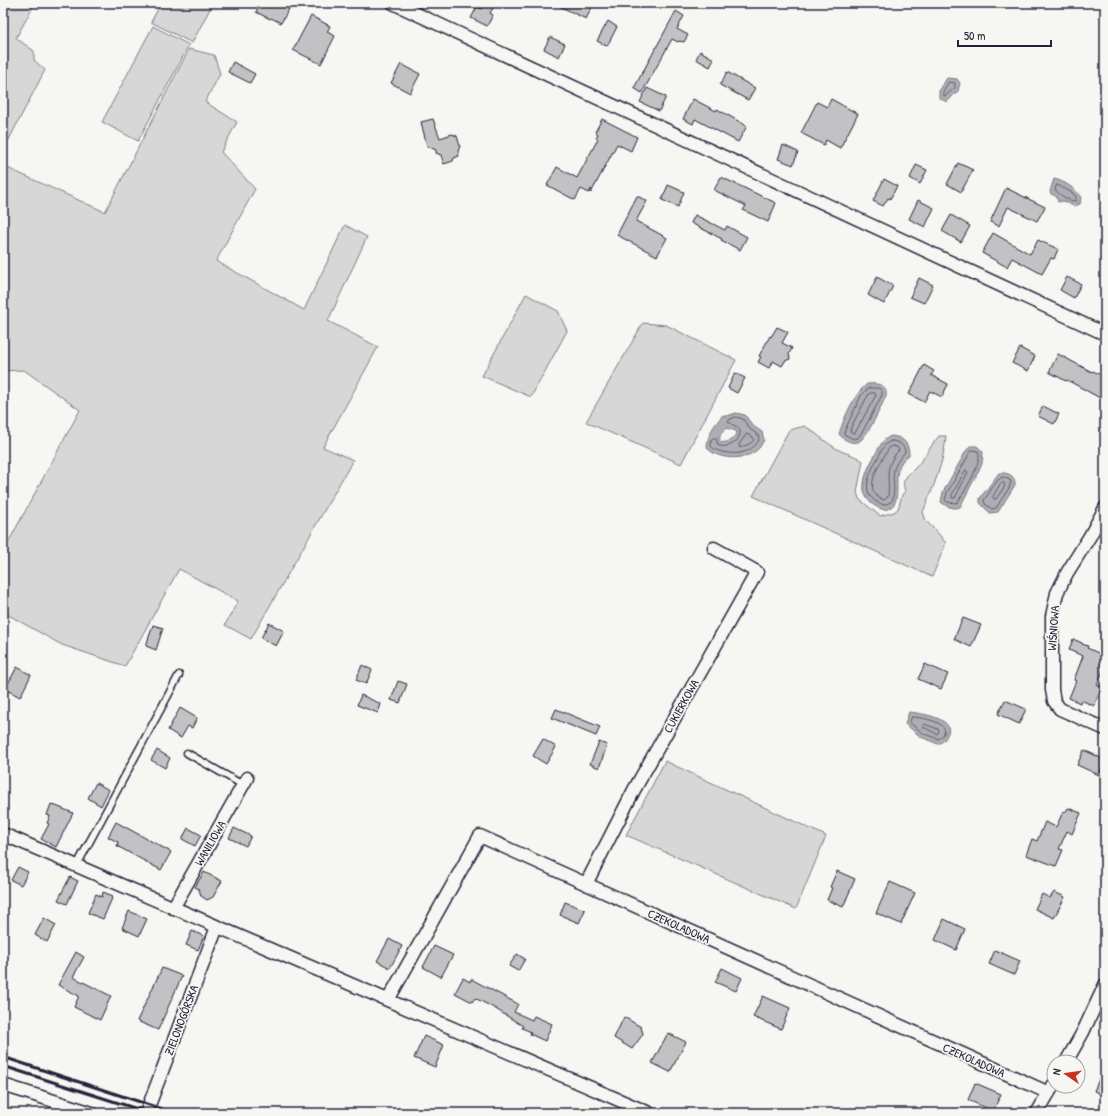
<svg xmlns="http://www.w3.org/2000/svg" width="1108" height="1116" viewBox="0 0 1108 1116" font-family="'Patrick Hand',sans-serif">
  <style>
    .green { fill: #d7d7d7; stroke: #7c7c89 }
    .water { fill: #adadb3; stroke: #757583; fill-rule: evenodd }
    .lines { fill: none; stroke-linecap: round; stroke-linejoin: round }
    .shore { stroke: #5a5a6b; stroke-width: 1 }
    .building { fill: #c2c2c4; stroke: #22223b }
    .lane-casing { stroke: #22223b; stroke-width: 9 }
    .street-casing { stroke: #22223b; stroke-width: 15 }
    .lane { stroke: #f6f6f2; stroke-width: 6 }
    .street { stroke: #f6f6f2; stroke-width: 12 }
    .rail { stroke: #22223b; stroke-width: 3 }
    .labels { text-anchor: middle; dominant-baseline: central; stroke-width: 3.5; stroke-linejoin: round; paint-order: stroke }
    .street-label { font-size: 12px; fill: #22223b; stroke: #f6f6f2 }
  </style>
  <rect width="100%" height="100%" fill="#f6f6f2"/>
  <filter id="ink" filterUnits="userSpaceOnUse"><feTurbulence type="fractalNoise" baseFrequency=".025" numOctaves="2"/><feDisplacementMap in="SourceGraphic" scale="8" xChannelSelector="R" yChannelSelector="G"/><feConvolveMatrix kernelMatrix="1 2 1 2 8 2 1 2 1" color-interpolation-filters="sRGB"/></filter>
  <g filter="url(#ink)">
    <path class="green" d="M3 3H35L16 38 34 51V60L45 70 3 151Z
      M161 3H213L192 43 151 22Z
      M153 26 189 45 138 141 102 122Z
      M189 49 214 55 220 74 205 102 237 122 221 152 255 189 216 261 304 310 345 225 367 237 328 321 378 347 323 447 353 460 251 639 225 625 238 601 179 569 125 666 62 645 3 612V552L80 410 24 370 3 371V166L105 212Z
      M526 294 558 311 567 331 531 397 482 376Z
      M643 323 666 325 736 360 681 464 586 422Z
      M805 426C816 433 825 442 837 449 846 454 853 454 863 461L857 492 859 499 880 516 894 512 898 509 902 495 905 491C904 487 902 482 905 479 907 474 913 471 916 467 925 458 930 446 939 436H946C944 462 933 488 923 512L926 521 936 531 946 543 932 577 753 496 789 430Z
      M665 761 826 836 796 909 626 835Z"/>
    <path class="water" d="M947 78 957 79 960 83 958 91 947 102 939 98V91Z
      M1054 179C1064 181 1074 188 1081 196L1080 204 1074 206 1063 201 1058 202 1056 196 1051 194 1050 191Z
      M867 384C876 383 888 384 886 396 880 408 870 432 861 440 855 446 843 440 839 434 844 418 854 394 867 384Z
      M736 413 745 415 753 426 762 432 764 440C762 443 760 448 757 450 744 461 718 460 707 448 707 435 714 425 723 415L727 416ZM726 428 736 431 737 434C733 439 727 444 720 442 719 435 721 433 726 428Z
      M891 436C903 437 909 443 909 455 884 471 910 505 884 510 854 500 863 476 875 455 879 448 882 439 891 436Z
      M970 446H977L983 452 982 464 960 507C954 510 946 506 941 502L943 492 966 451Z
      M999 473C1008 472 1016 476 1015 485L998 512 990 513 980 503V498Z
      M909 712C919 713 957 718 947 735 945 740 943 742 938 744L921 737 905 724Z"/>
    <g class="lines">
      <path class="shore" d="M949 82 955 83V88L945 96 943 95V92Z
        M1057 185 1073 193 1076 197V201C1067 201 1061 195 1055 190Z
        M869 388H879L882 391V395L864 429 858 438 853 439 844 434 845 430 861 396Z
        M870 393H875L876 395 855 433H853L850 431 851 427 866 399Z
        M736 417 743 419 750 429 758 435 759 440C750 454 737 455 722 452 717 450 714 450 711 446V440L713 438H716L718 445C728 450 744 440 739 428L728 422 729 420Z
        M747 434 753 437 754 440 751 443 740 448 739 445Z
        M891 441C898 441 905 445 905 452 887 472 896 476 893 499L891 502 884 505C858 497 868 475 878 458 881 452 884 443 891 441Z
        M892 446 897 447 899 450C883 468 890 476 888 497L884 500C859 492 881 462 889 448Z
        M972 450 978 451C984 461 963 494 957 503L947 502 945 500 947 493Z
        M966 470 968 472 955 498H952V495Z
        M1003 477 1010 480 1011 482 1009 488 996 508 992 509 985 504 984 500 997 481Z
        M1001 483H1004L1005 486 996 499H994L993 497Z
        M912 717C923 717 958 724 939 739L924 734 910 723Z
        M924 724 938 729 939 732 937 734 923 727Z"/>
    </g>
    <path class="building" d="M260 3H278L289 9 281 23 271 18 270 19 256 12Z
      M485 3H496L490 13 493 15 487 26 471 18 477 7 482 9Z
      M553 3H594L586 19Z
      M676 11 684 16 677 29 688 35 684 42 679 41 678 42 672 39 642 93 634 88Z
      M311 16 330 26 327 32 335 36 321 64 293 50Z
      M608 21 617 27 607 46 597 41Z
      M550 37 565 44 559 57 544 49Z
      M700 51 714 59 710 67 696 59Z
      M233 62 255 74 250 83 228 72Z
      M401 64 420 74 410 93 391 83Z
      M727 72 755 88 748 100 720 85Z
      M647 88 666 97 659 111 640 102Z
      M693 99 716 111 717 109 747 126 738 142 695 119 693 124 683 119Z
      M831 99 858 114 840 148 826 140 824 145 801 133 817 102 827 107Z
      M433 119 440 138 452 134 457 136 460 146 458 151 459 156 454 158 453 161 444 164 441 155 436 153V150L427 146 421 122Z
      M602 119 637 137 631 151 617 144 591 193V189L589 193 581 189 575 200 547 185 557 167 577 178 598 139 596 138 598 134 595 132Z
      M783 145 798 152 793 165 778 159Z
      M958 163 973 170 961 192 947 184Z
      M916 165 927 170 920 184 910 178Z
      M721 177 776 203 768 222 743 210 746 206 714 190Z
      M884 179 897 186 890 199 888 198 883 206 873 201Z
      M668 185 684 192 678 207 662 200Z
      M1006 188 1045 207 1037 221 1008 207 999 226 990 222Z
      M637 196 647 201 636 221 667 238 657 256 617 235Z
      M918 200 934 208 925 227 909 219Z
      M695 215 725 230 727 226 747 237 740 250 721 240 722 239 691 223Z
      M951 215 970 226 961 242 942 231Z
      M993 233 1030 254 1038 240 1058 249 1054 259 1051 258 1042 274 1012 258 1007 267 982 253Z
      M877 277 893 286 884 304 868 295Z
      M1067 277 1081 284 1074 298 1060 290Z
      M919 278 933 285 924 303 910 297Z
      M777 327 788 332 782 343 792 348 789 354 790 359 785 361 782 366 773 361 769 368 758 362 761 357 759 356 770 336 771 337Z
      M1020 348 1035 356 1028 371 1012 363Z
      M1058 354 1092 372 1093 371 1105 377V389L1100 398 1067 380 1066 381 1049 372Z
      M924 365 934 371 931 375 948 384 942 397 930 391 924 402 909 394Z
      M735 373 745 378 737 393 728 388Z
      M1043 406 1059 414 1054 424 1038 416Z
      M963 618 981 625 971 647 954 639Z
      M269 623 284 631 276 646 261 638Z
      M153 625 163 628 156 650 146 646Z
      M1073 639 1082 643V644L1088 646 1087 648 1105 656V667L1097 685 1102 687 1094 706 1081 700 1080 703 1069 698 1076 681 1074 680 1083 656 1069 650Z
      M925 664 948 674 941 689 918 679Z
      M362 665 372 670 366 684 356 680Z
      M17 667 31 675 20 697 5 689Z
      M398 681 407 684 400 703 391 700Z
      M361 695 381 704 378 713 357 705Z
      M1005 700 1026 709 1019 724 998 714Z
      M180 708 197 718 192 728 188 726 181 738 168 730Z
      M556 709 600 727 596 736 552 718Z
      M543 739 556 747 546 764 533 756Z
      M599 742 607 745 599 768 590 764Z
      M157 750 170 758 165 768 151 760Z
      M1084 750 1105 760 1099 775 1077 765Z
      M96 783 109 790 101 806 88 798Z
      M51 804 73 813 56 847 41 839 49 824 47 823 50 816 47 815Z
      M1068 808 1081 813 1072 834 1067 831 1059 849 1063 850 1056 866 1026 855 1032 839 1037 841 1045 822 1056 827 1063 812 1065 813Z
      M116 822 171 852 161 870 117 846 118 842 108 837Z
      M188 828 201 835 195 846 182 839Z
      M234 828 251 836 246 846 229 838Z
      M18 867 28 872 21 885 11 880Z
      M837 871 855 879 843 907 827 900 832 888 830 887Z
      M204 872 222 881 213 897 207 900 201 896 199 889 195 887Z
      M70 877 78 881 67 904 58 900Z
      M890 882 915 893 901 924 876 913Z
      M103 892 113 896 103 919 88 913 96 894 102 897Z
      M1054 892 1065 897 1054 918 1035 909 1042 894 1050 898Z
      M565 902 585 910 579 923 560 915Z
      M129 911 147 919 139 936 122 928Z
      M44 918 56 925 47 942 35 935Z
      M944 919 965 929 956 950 935 940Z
      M192 931 204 936 198 950 186 945Z
      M389 939 402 946 390 968 377 961Z
      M434 946 453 955 441 977 423 967Z
      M995 950 1020 961 1014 975 989 964Z
      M76 952 84 957 73 977 111 996 100 1020 74 1007 79 996 58 985Z
      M517 954 525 959 518 971 509 966Z
      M162 968 182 976 158 1030 137 1021Z
      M722 968 742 978 736 991 715 982Z
      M463 978 470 982 471 979 518 1004 514 1012 532 1020 534 1016 552 1024 545 1041 530 1034 531 1032 522 1028 523 1026 494 1008 475 998 472 1002 455 993Z
      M763 996 790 1008 781 1029 753 1017Z
      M624 1017 641 1027 643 1034 632 1049 614 1038Z
      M668 1033 686 1042 670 1072 652 1063Z
      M424 1036 444 1045 435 1067 414 1058Z
      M1105 1065V1096L1094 1091Z
      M975 1083 1001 1094 993 1111 968 1100Z"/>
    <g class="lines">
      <g class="lane-casing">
        <path id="lane" d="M187 753 243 785
          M76 867 179 675"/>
      </g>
      <g class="street-casing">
        <path id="street" d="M393 3 1105 334
          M1105 508 1090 536 1067 573 1057 593 1052 616V690L1054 701 1060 709 1105 729
          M3 834 649 1113
          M586 884 634 790 757 572 714 548
          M173 908 247 778
          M388 1000 480 836 1049 1093
          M1066 1062 1083 1032 1105 985
          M3 1085 92 1113
          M146 1113 217 927
          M1037 1113 1054 1084"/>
      </g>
      <use href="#lane" class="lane"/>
      <use href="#street" class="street"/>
      <path class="rail" d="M3 1057 174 1113
        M3 1066 150 1113"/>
    </g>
  </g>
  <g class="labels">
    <g class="street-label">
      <text transform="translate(1053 628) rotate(-86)">WIŚNIOWA</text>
      <text transform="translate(681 706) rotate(-61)">CUKIERKOWA</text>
      <text transform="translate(210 843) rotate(-60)">WANILIOWA</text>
      <text transform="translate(679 926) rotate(24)">CZEKOLADOWA</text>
      <text transform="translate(181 1020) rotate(-69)">ZIELONOGÓRSKA</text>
      <text transform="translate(974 1060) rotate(24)">CZEKOLADOWA</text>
    </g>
  </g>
  <rect width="1108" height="1116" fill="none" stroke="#f6f6f2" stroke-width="16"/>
  <rect x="8" y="8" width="1092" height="1100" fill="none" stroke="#22223b" stroke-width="1.5" filter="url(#ink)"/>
  <g transform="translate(1066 1074) rotate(283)"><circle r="19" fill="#f6f6f2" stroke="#a1a1a9"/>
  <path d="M0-3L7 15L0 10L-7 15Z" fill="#c8321e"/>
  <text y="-6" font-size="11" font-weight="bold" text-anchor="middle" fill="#22223b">N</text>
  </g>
  <path d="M958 40v6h93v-6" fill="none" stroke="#22223b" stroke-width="2"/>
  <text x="964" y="40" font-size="12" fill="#22223b" stroke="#f6f6f2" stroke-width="3" paint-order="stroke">50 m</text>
</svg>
